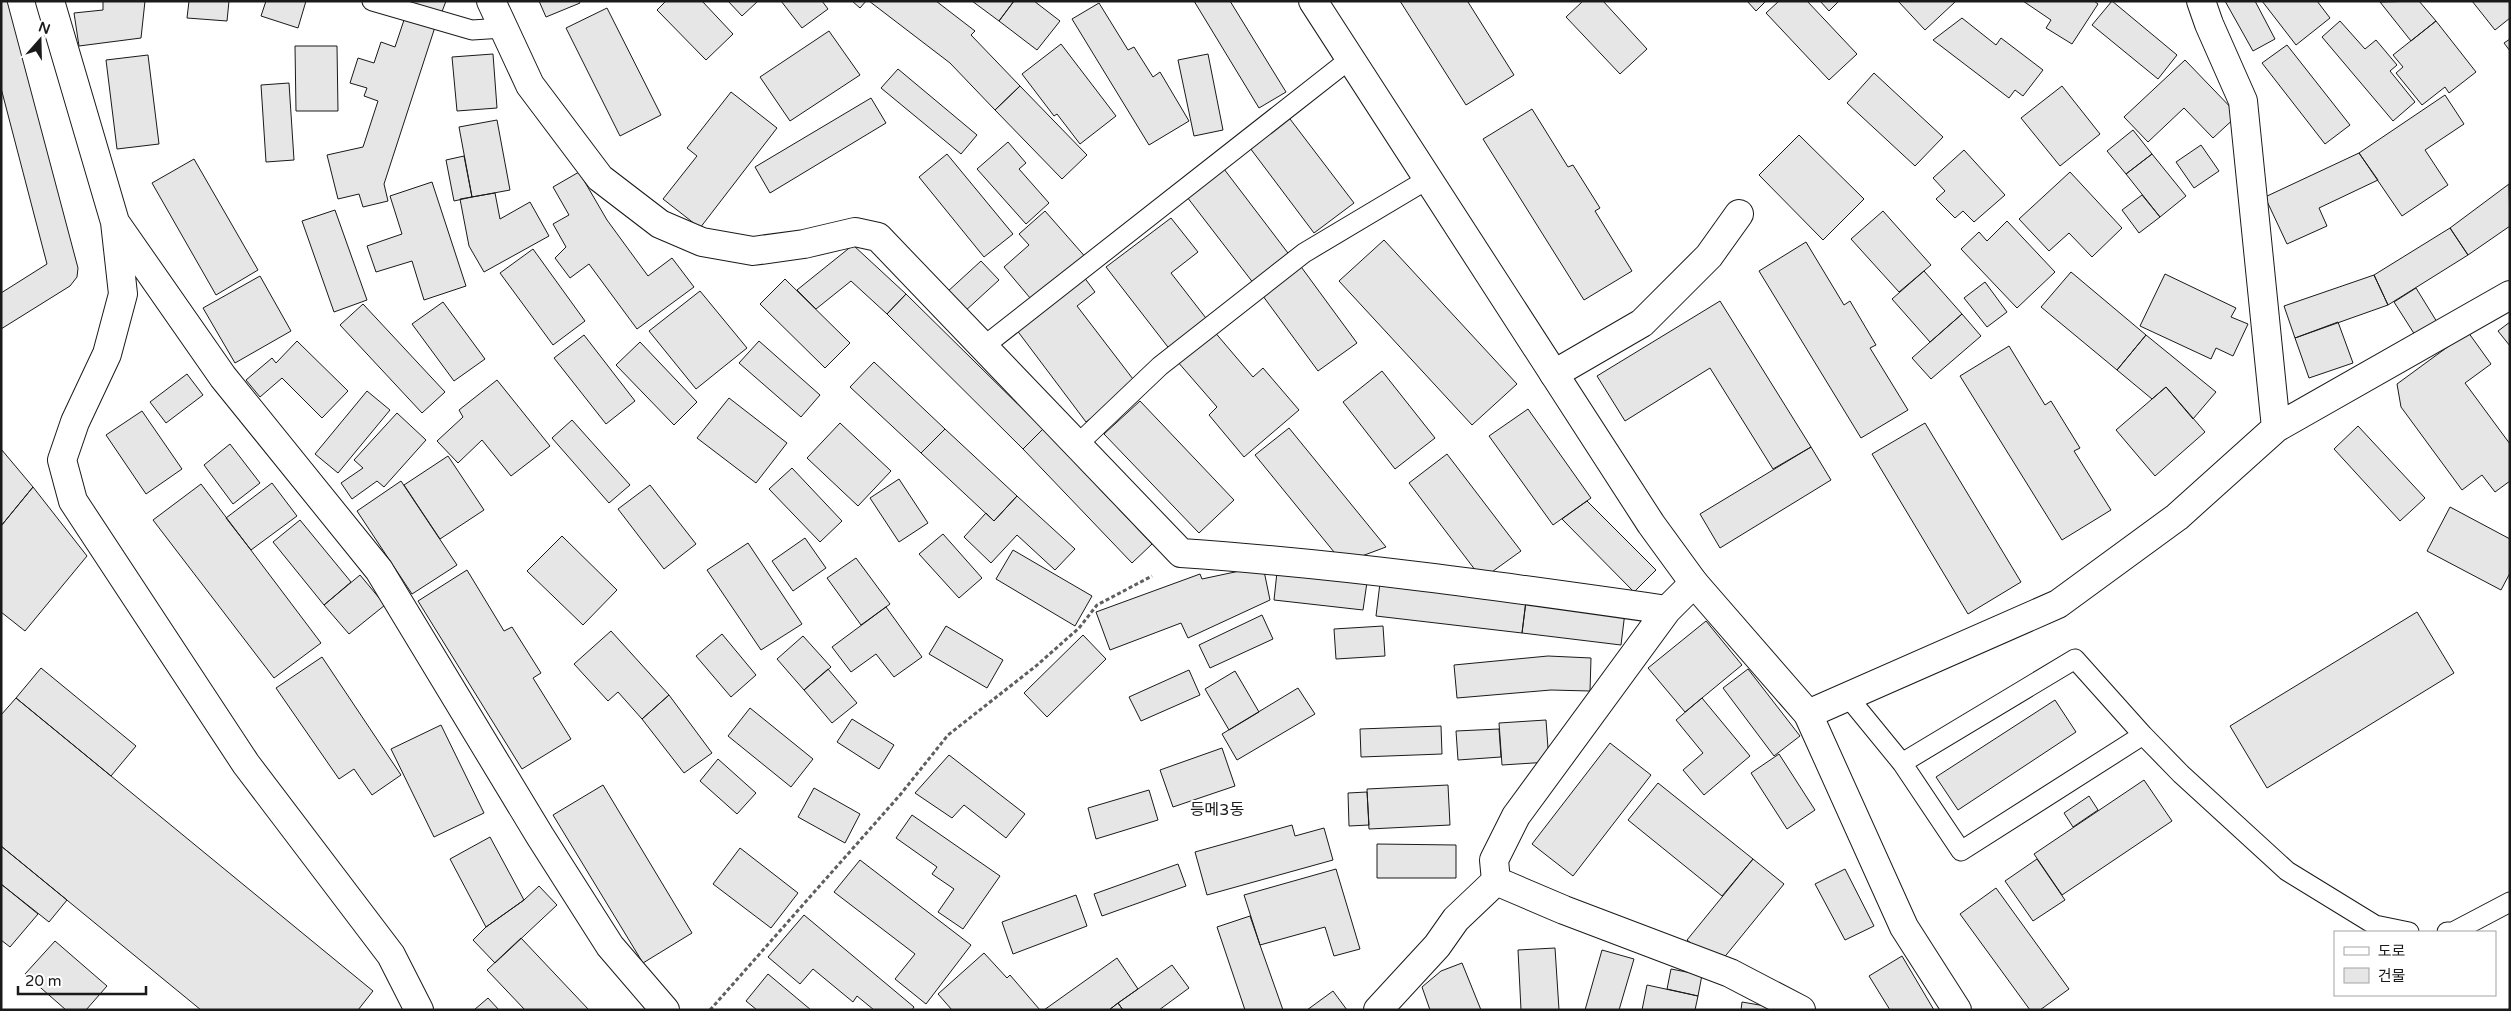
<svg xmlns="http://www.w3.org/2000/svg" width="2511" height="1011" viewBox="0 0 2511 1011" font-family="'Varela Round','Noto Sans KR',sans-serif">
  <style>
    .building { fill: #e6e6e6; stroke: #1a1a1a }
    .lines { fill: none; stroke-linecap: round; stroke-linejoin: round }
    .lane-casing { stroke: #1a1a1a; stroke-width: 21 }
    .street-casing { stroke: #1a1a1a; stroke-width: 30 }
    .secondary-casing { stroke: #1a1a1a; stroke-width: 30 }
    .path { stroke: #5f5f5f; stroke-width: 3; stroke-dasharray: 4 2.5; stroke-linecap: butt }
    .lane { stroke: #fff; stroke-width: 19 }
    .street { stroke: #fff; stroke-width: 28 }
    .secondary { stroke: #fff; stroke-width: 28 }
    .labels { text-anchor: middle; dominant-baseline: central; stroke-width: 4; stroke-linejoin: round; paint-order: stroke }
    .quarter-label { font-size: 16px; fill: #1a1a1a; stroke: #fff }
  </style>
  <rect width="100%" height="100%" fill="#fff"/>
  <path class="building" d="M1 1H7L78 268 77 277 70 286 1 329V293L47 264 1 88Z
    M103 1H145L141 38 79 46 74 13 103 10Z
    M189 1H229L227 21 187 18Z
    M266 1H306L298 28 261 16Z
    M396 1H446L440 17Z
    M539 1H579L580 3 546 17Z
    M666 1H702L733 34 706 60 657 10Z
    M728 1H758L742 16Z
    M781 1H822L828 9 802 28Z
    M852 1H866L860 8Z
    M869 1H936L975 31 971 35 1020 86 995 110 950 63Z
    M972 1H1014L999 21Z
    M1014 1H1034L1060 21 1037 50 999 21Z
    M1194 1H1230L1286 92 1259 108Z
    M1400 1H1470L1468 2 1514 75 1466 105Z
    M1583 1H1603L1647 49 1620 74 1566 17Z
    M1747 1H1766L1756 11Z
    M1779 1H1807L1857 54 1829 80 1766 13Z
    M1820 1H1839L1829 11Z
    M1898 1H1954L1955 2 1925 30Z
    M2023 1H2094L2098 4 2072 44 2046 28 2051 20Z
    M2112 1 2177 55 2158 79 2092 25Z
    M2225 1H2255L2275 39 2253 51Z
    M2262 1H2317L2330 18 2296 45Z
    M2419 1 2436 21 2411 41 2380 2Z
    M2472 1H2510V18L2495 30Z
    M1099 3 1128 50 1134 47 1153 77 1160 72 1189 121 1149 145 1072 19Z
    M607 8 661 115 620 136 566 28Z
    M405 17 435 27 384 184 388 201 363 207 359 194 338 199 327 155 363 147 378 101 364 96 367 88 350 83 358 58 374 63 381 42 395 47Z
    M1962 18 1996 45 2001 38 2043 70 2023 96 2015 90 2009 98 1933 40Z
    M2340 21 2365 49 2376 40 2397 65 2390 71 2415 102 2393 121 2322 37Z
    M2436 21 2476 72 2449 93 2445 87 2422 105 2396 73 2403 67 2393 55Z
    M829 31 860 75 790 121 760 77Z
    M2510 39V51L2504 43Z
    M1061 44 1116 116 1080 144 1057 114 1054 116 1022 74Z
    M2287 45 2350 125 2325 144 2262 63Z
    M295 46H337L338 111H296Z
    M493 54 497 108 457 111 452 57Z
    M1208 54 1223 130 1194 136 1178 60Z
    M148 55 159 144 117 149 106 60Z
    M2185 60 2238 115 2213 138 2184 108 2148 142 2124 117Z
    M898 69 977 135 961 154 881 88Z
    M1874 73 1943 137 1915 166 1847 103Z
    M289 83 294 160 266 162 261 85Z
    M1020 86 1087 155 1062 179 995 110Z
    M2062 86 2100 134 2060 166 2021 118Z
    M731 92 777 128 700 228 663 199 697 156 687 148Z
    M2445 95 2464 124 2425 150 2448 185 2402 216 2359 153Z
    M871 98 886 123 770 193 755 167Z
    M1532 109 1568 167 1573 165 1600 208 1595 211 1632 271 1584 300 1483 139Z
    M1287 115 1354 203 1314 233 1247 144Z
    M497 120 510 190 472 197 459 127Z
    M2133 130 2152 154 2126 174 2107 151Z
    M1799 135 1864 199 1823 240 1759 175Z
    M1008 142 1026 163 1019 169 1049 203 1026 224 977 169Z
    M2201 145 2219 171 2194 188 2176 162Z
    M1964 150 2005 195 1974 222 1963 211 1955 218 1936 199 1945 191 1933 178Z
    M2359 153 2378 180 2319 208 2327 226 2287 244 2265 197Z
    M947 154 1013 234 984 257 919 177Z
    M2152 154 2186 196 2160 217 2126 174Z
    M464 156 472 197 454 201 446 160Z
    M194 159 258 270 216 295 152 183Z
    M1224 169 1291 257 1254 284 1187 197Z
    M579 172 607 220 648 276 672 258 694 287 637 329 589 264 570 278 555 258 566 247 553 224 569 215 553 187Z
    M2070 172 2122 228 2092 257 2069 233 2049 251 2019 219Z
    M432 182 466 286 424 300 412 261 376 272 367 246 402 234 390 196Z
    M2509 184 2510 226 2468 255 2450 228Z
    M495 193 500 219 530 202 549 236 484 272 469 246 460 199Z
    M2142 195 2160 217 2139 233 2122 210Z
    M335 210 367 300 334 312 302 221Z
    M1045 211 1088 260 1036 305 1004 267 1029 245 1019 234Z
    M1883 211 1931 265 1899 292 1851 239Z
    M1171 218 1198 252 1171 273 1209 322 1171 351 1106 267Z
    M2007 221 2055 272 2017 308 1961 249 1979 232 1987 241Z
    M2450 228 2468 255 2388 305 2374 275Z
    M1384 240 1517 384 1472 425 1339 281Z
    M1806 242 1844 305 1850 301 1876 345 1870 348 1908 410 1861 438 1759 271Z
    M853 245 906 294 887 314 851 281 816 309 797 290Z
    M533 249 585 321 553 345 500 273Z
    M981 261 999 280 964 312 946 293Z
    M1299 264 1357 343 1318 371 1260 292Z
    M1924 271 1962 314 1930 342 1892 299Z
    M2071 272 2146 335 2117 370 2041 307Z
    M1081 273 1095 292 1077 306 1136 383 1086 422 1013 325Z
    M2165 274 2236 308 2231 317 2248 324 2233 356 2216 348 2211 359 2140 326Z
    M2374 275 2388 305 2295 338 2284 306Z
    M260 276 291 331 235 363 203 308Z
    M785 279 850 343 825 368 760 304Z
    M1985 282 2007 312 1987 327 1964 298Z
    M2416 288 2437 322 2415 335 2394 302Z
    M700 291 747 348 696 389 649 331Z
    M906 294 1043 429 1023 449 887 314Z
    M1720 301 1811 447 1773 469 1710 368 1625 421 1597 376Z
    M443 302 485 359 454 381 412 324Z
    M363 304 445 392 422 413 340 325Z
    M1962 314 1981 336 1931 379 1912 358Z
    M2338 322 2353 363 2309 378 2295 338Z
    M2510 322V346L2498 331Z
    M1213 330 1253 377 1263 368 1299 410 1244 457 1209 415 1217 407 1177 361Z
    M2468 332 2491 364 2465 383 2510 444V481L2495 492 2482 475 2462 490 2401 407 2397 384Z
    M584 335 635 401 606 424 554 358Z
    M2146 335 2216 392 2193 419 2166 387 2152 399 2117 370Z
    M297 341 348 391 322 418 282 378 260 397 246 380 272 358 276 363Z
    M759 341 820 395 801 417 739 363Z
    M640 342 697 402 674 425 616 365Z
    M2009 346 2045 405 2051 401 2080 448 2074 451 2111 510 2062 540 1960 376Z
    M874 362 945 429 921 453 850 387Z
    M1382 371 1435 438 1395 469 1343 402Z
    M187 374 203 395 166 423 150 402Z
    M497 380 550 446 511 476 482 440 458 463 437 441 463 417 459 410Z
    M2166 387 2205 432 2155 476 2116 430Z
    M367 391 390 410 338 473 315 454Z
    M729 398 787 443 756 483 697 438Z
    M1140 401 1234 500 1199 533 1104 434Z
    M1528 409 1591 498 1553 525 1489 436Z
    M142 411 182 469 146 494 106 435Z
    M397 413 426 440 384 487 377 481 352 499 341 483 363 468 354 460Z
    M572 420 630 485 609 503 552 438Z
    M840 423 891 471 858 506 807 458Z
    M1925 423 2021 582 1968 614 1872 454Z
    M2358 426 2425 498 2400 521 2334 449Z
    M1289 428 1386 547 1343 563 1255 455Z
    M945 429 1017 496 994 521 921 453Z
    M1043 429 1152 544 1132 563 1023 449Z
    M230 444 260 483 233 504 204 465Z
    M1811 447 1831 480 1720 548 1700 514Z
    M1 449 33 487 1 526Z
    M1447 454 1521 551 1482 579 1409 483Z
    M448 456 484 510 440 539 404 485Z
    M792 468 842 521 820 542 769 489Z
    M899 479 928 523 899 542 870 498Z
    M401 481 457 565 412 594 357 511Z
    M272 483 297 516 251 550 226 518Z
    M201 484 321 643 274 678 153 520Z
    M650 485 696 544 664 569 618 509Z
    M33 487 87 556 25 631 1 612V526Z
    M1017 496 1075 549 1055 570 1017 535 991 563 964 537 986 513 994 521Z
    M1587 501 1656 570 1634 592 1562 519Z
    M2450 507 2510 539V573L2501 590 2427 551Z
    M300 520 351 582 324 605 273 542Z
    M943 534 982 578 959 598 919 554Z
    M562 536 617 590 583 625 527 571Z
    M805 538 826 568 793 591 772 561Z
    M748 543 802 624 761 650 707 570Z
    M1013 550 1092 596 1075 626 996 579Z
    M856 558 890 604 861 625 827 578Z
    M1263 566 1270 600 1188 638 1181 623 1110 650 1096 612 1200 574 1202 579Z
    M467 570 504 631 512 627 541 673 533 678 571 739 522 769 418 601Z
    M1277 572 1367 582 1363 610 1274 600Z
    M360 575 385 605 349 634 324 605Z
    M1380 583 1526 601 1522 633 1376 616Z
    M1526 601 1625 612 1621 645 1522 633Z
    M886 607 922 657 894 677 876 654 851 672 832 647Z
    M2417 612 2454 673 2267 788 2230 726Z
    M1262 615 1273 639 1210 668 1199 645Z
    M1706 621 1742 665 1685 712 1648 668Z
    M946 626 1003 660 987 688 929 654Z
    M1383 626 1385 656 1336 659 1334 629Z
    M611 631 669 695 642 719 618 692 608 701 574 664Z
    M722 634 756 675 731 697 696 656Z
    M1083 635 1106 659 1047 717 1024 693Z
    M803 636 831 667 804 690 777 659Z
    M1548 656 1591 658 1590 691 1551 690 1457 698 1454 665Z
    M322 657 401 775 372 795 354 769 339 779 276 688Z
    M41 668 136 746 111 776 16 698Z
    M828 669 857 703 832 723 804 690Z
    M1748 669 1800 736 1774 756 1723 688Z
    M1189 670 1200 695 1141 721 1129 697Z
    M1235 671 1259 712 1229 730 1205 689Z
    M1298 688 1315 714 1237 760 1222 734Z
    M669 695 712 753 684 773 642 719Z
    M16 698 373 991 358 1010H201L1 846V715Z
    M1702 698 1750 756 1704 795 1683 770 1703 753 1676 720Z
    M2055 700 2076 732 1958 810 1936 777Z
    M750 708 813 759 791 787 728 736Z
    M852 719 894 745 879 769 837 742Z
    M1546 720 1549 762 1502 765 1499 723Z
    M441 725 484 813 434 837 391 749Z
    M1441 726 1442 754 1361 757 1360 729Z
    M1499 729 1501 757 1458 760 1456 731Z
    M1610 743 1651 775 1573 876 1532 844Z
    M1222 748 1235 786 1173 807 1160 770Z
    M1779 754 1815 810 1787 829 1751 773Z
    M949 755 1025 814 1006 838 964 805 952 818 915 793Z
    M718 759 756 793 737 814 700 781Z
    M2144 780 2172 821 2062 895 2034 854Z
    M1658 783 1753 859 1722 896 1628 820Z
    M603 785 692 933 643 963 553 815Z
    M1448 785 1450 825 1369 829 1367 789Z
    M814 788 860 814 845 843 798 817Z
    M1149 790 1158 820 1096 839 1088 808Z
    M1367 792 1369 825 1349 826 1348 793Z
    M2089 796 2098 810 2073 827 2064 813Z
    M912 815 1000 876 963 929 938 912 954 889 932 874 937 867 896 838Z
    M1292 825 1295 836 1324 828 1333 860 1207 895 1195 852Z
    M490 837 524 900 486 927 450 859Z
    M1377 844 1456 845V878H1377Z
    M1 846 67 900 49 922 1 884Z
    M740 848 798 893 771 928 713 884Z
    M1753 859 1784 884 1718 965 1687 940Z
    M2037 859 2065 900 2033 921 2005 881Z
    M860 860 971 945 926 1004 895 979 915 954 834 892Z
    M1178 864 1186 886 1102 916 1094 894Z
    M1336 869 1360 949 1334 956 1325 927 1260 945 1244 895Z
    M1845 869 1874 926 1845 940 1815 884Z
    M1 884 38 914 10 947 1 940Z
    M539 886 557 905 495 963 473 940 486 927 524 900Z
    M1996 888 2069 989 2040 1010H2030L1960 914Z
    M1076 895 1087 926 1013 954 1002 922Z
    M804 915 914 1007 912 1010H874L857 996 853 1002 813 969 800 984 768 957Z
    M1250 916 1260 945 1283 1010H1245L1217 927Z
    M521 938 589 1010H525L487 970Z
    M55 941 107 986 86 1010H66L25 974Z
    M1555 948 1559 1010H1521L1518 950Z
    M1602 950 1634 959 1619 1010H1585Z
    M984 953 1007 978 1010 975 1040 1010H952L938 994Z
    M1902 956 1934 1010H1890L1869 976Z
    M1117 958 1138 989 1118 1003 1109 1010H1044Z
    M1462 963 1481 1010H1430L1422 987 1441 971Z
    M1172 965 1189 988 1159 1010H1123L1118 1003Z
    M1671 969 1702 975 1698 996 1667 989Z
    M768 974 811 1010H757L746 1001Z
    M1647 985 1698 996 1695 1010H1642Z
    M1333 991 1347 1010H1307Z
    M488 998 499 1010H474Z
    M1742 1002 1771 1007V1010H1741Z
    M1118 1003 1123 1010H1109Z"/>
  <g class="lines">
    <g class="lane-casing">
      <path id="lane" d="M372 1 472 30 503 28
        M983 347 1350 59
        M1077 445 1160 366 1304 253 1428 179
        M1848 697 1902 763 1961 851 2143 735 2181 774 2287 871 2375 925 2409 932
        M1902 763 2075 659 2143 735
        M2447 932H2453L2510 902"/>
    </g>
    <g class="street-casing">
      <path id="street" d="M50 1 115 222 123 294 107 354 75 422 62 460 73 501 246 764 391 955 419 1010
        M491 1 530 85 600 178 660 224 702 242 753 251 804 244 855 232 878 237 1181 553C1344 564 1506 587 1667 610L1694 583
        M2201 1 2209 24 2243 101 2276 428
        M117 225 223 377 379 570 540 836 610 946 665 1010
        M1554 374 1642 323 1709 256 1739 214
        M1667 610 1516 816 1494 860 1496 881 1564 910 1730 973 1801 1010
        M1808 714 2058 604 2177 517 2276 428 2510 295
        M1378 1010 1437 946 1456 919 1496 881"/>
    </g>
    <g class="secondary-casing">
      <path id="secondary" d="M1313 1 1651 524 1694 583 1808 714 1904 927 1957 1010"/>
    </g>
    <path class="path" d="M710 1010 900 795 948 735 1036 666 1079 628 1097 605 1152 576"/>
    <use href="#lane" class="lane"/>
    <use href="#street" class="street"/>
    <use href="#secondary" class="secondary"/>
  </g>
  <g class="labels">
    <g class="quarter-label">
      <text x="1217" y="810">등메3동</text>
    </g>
  </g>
  <rect width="2511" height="1011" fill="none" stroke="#1a1a1a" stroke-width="5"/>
  <rect x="2334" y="931" width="162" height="65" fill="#ffffff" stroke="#a3a3a3"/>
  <rect x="2344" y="947" width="25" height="8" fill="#ffffff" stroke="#a3a3a3"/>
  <text x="2378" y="956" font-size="15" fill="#1a1a1a">도로</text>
  <rect x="2344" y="968" width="25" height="15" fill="#e6e6e6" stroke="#a3a3a3"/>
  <text x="2378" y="981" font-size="15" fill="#1a1a1a">건물</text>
  <g transform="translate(40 40) rotate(20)" stroke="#ffffff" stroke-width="4" paint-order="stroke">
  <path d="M0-4L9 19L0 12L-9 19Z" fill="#1a1a1a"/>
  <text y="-8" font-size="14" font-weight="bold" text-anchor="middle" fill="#1a1a1a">N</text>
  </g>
  <path d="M18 986v8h128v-8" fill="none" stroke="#1a1a1a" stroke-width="2.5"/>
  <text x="25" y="986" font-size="15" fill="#1a1a1a" stroke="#ffffff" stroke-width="4" paint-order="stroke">20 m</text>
</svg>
